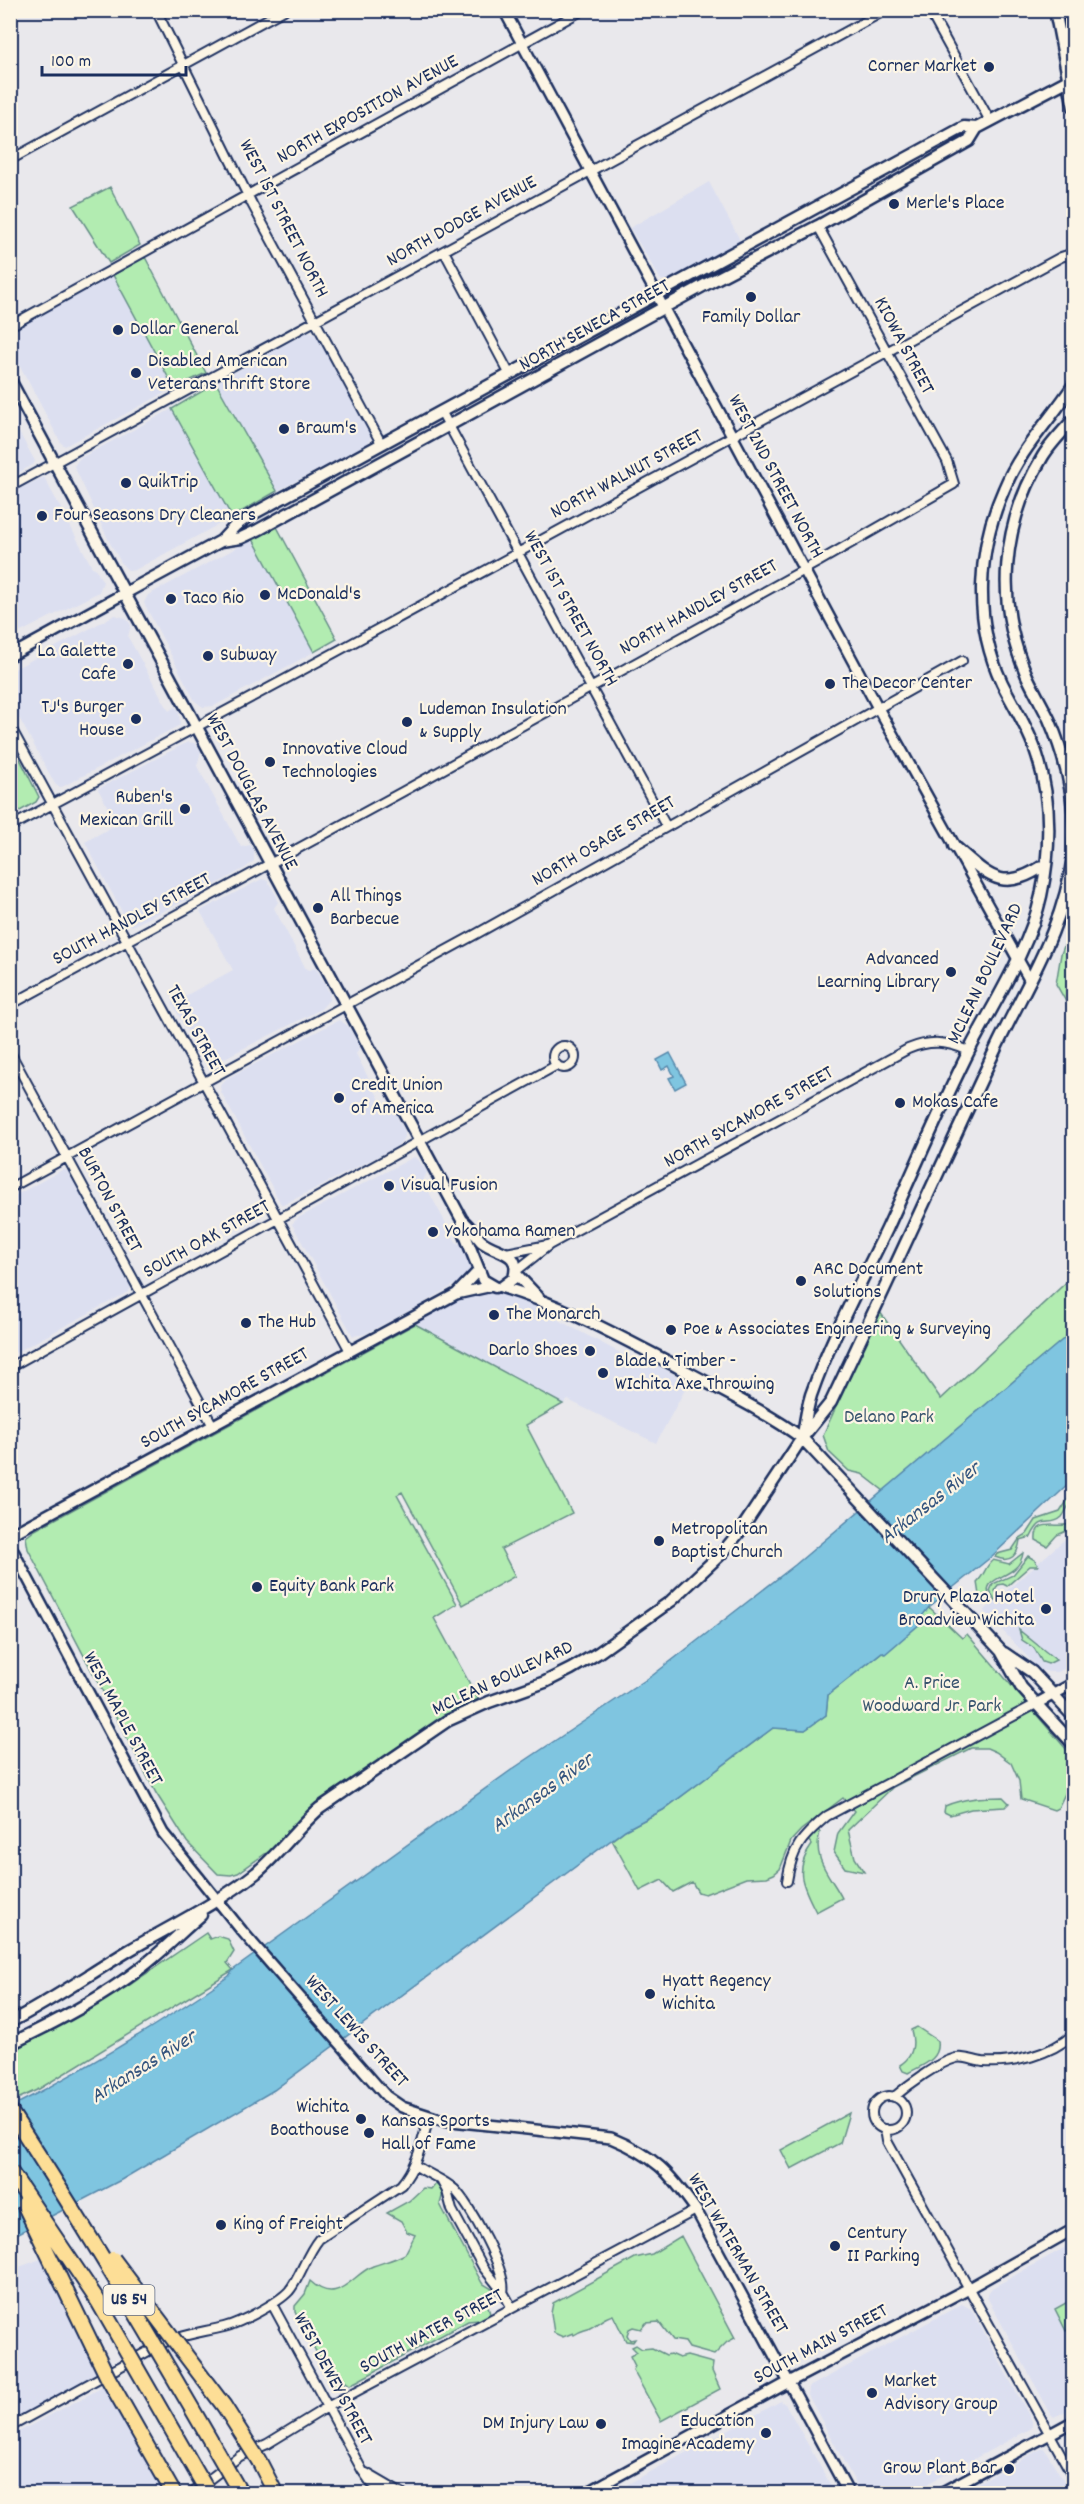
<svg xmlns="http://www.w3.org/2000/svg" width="1084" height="2504" viewBox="0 0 1084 2504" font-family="Dekko,sans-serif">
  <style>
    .built { fill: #dcdff0 }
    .green { fill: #b2ecb1; stroke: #668e88; stroke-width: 1.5 }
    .water { fill: #7fc5e0; stroke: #5789ac; stroke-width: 1.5 }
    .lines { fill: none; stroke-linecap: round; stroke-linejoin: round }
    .minor-casing { stroke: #1b2f5e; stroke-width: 12 }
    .tertiary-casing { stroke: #1b2f5e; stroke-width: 14 }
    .secondary-casing { stroke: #1b2f5e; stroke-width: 15 }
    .motorway-casing { stroke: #1b2f5e; stroke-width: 18 }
    .minor { stroke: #fcf5e5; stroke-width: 8 }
    .tertiary { stroke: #fcf5e5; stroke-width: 9 }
    .secondary { stroke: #fcf5e5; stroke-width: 10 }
    .motorway { stroke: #fdde96; stroke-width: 14 }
    .motorway-bridge-casing { stroke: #1b2f5e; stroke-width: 18; stroke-linecap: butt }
    .motorway-bridge { stroke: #fdde96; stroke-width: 14 }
    .poi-dot { fill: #1b2f5e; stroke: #fcf5e5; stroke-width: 2 }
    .labels { text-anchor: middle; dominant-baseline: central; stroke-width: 4.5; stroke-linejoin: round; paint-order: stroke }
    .shield { fill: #fcf5e5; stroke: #5e6a86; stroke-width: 1.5 }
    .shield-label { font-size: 18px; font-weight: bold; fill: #1b2f5e }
    .poi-label { font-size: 20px; fill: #1b2f5e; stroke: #fcf5e5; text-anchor: start }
    .street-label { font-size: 20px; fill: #1b2f5e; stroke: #fcf5e5 }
    .park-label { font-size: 20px; fill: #39556f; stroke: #fcf5e5 }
    .water-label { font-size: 21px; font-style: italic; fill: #34547e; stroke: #fcf5e5 }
  </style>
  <rect width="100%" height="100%" fill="#e9e8ec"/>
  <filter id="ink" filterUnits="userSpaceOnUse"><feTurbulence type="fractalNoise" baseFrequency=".0167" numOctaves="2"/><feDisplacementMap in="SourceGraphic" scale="12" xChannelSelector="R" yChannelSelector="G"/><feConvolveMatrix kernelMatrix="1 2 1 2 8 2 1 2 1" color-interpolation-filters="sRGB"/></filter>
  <g filter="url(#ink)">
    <path class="built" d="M709 182 741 242 669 280H661L630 228Z
      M113 275 174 388 65 446 61 443 11 349 10 332Z
      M307 332H311L318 337 370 435V440L366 445 277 491 216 383Z
      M172 409 232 517 135 570 129 571 122 564 110 543 74 466 79 459Z
      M10 416 35 461 34 464 11 477Z
      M44 477 92 567 95 568 103 582 99 592 11 637V493Z
      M253 539 314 652 214 706 203 707 195 701 144 603 148 595Z
      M115 615 126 618 131 625 128 637 169 711 175 707 179 711 180 725 60 788 55 784 11 703V671Z
      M188 742 194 743 201 751 197 766 241 847 250 845 254 850V861L245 868 199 894 132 926 128 923 85 842 117 824 98 789Z
      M262 879 268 881 277 897 278 902 274 908 306 969 310 970 315 968 318 971 330 994 329 1000 321 1009 209 1066 202 1059 172 1003 233 970 200 911Z
      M339 1020 348 1026 358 1043 359 1048 356 1054 382 1104 391 1105 405 1132V1137L396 1147 285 1204H281L221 1092 220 1086 226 1079Z
      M414 1157 418 1159 427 1172 423 1181 456 1242 459 1244 461 1240 464 1239 472 1260V1267L464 1279 420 1305 365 1334 353 1336 292 1224 298 1218Z
      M64 1169 70 1173 131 1288 128 1292 11 1355V1198Z
      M488 1291 511 1293 540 1304 543 1312 645 1366 647 1361 655 1362 688 1384 656 1443 568 1400 563 1404 415 1324 461 1297Z
      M1073 1532V1664L1058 1672H1049L1040 1670 984 1611Z
      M1073 2243V2299L1055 2309 1067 2330 1073 2327V2408L1054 2417 1051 2414 987 2297 988 2293 992 2288Z
      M41 2259 98 2373 11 2420V2270Z
      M962 2304 971 2309 1032 2421V2428L910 2493H861L808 2395 809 2387Z
      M105 2386 168 2494H11V2436Z
      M781 2401 786 2405 835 2493H623V2490L628 2484Z
      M1044 2448 1071 2493H959L1041 2449Z"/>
    <path class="green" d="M110 187 140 245 109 263 73 206Z
      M145 257 206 373 174 388 113 275Z
      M216 383 277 491 232 517 172 409Z
      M276 525 337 639 314 652 253 539Z
      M10 739 39 797 36 802 11 816Z
      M1073 923V1014L1056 984 1061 954Z
      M1073 1276V1331L884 1491 862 1474 849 1471 829 1452 823 1435 880 1312 941 1399Z
      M415 1324 563 1404 526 1425 572 1513 501 1549 515 1576 463 1605 402 1492 397 1495 457 1604 434 1618 478 1699 440 1719 307 1813 269 1851 238 1873 231 1875 218 1874 187 1842 156 1793 28 1549 26 1537 35 1530Z
      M1069 1498H1072L1073 1500C1068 1505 1066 1512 1062 1517 1049 1529 1043 1512 1031 1537L1020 1540C1018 1555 1011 1564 995 1557L997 1554 1012 1550 1020 1538 1027 1534 1036 1520 1060 1512Z
      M1073 1523V1528L1057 1535 1047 1546 1036 1540C1034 1516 1060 1530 1073 1523Z
      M1023 1553C1019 1582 977 1573 991 1600H985L984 1595 982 1597 979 1595 977 1582C985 1575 985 1566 993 1560L1009 1564Z
      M1028 1556 1035 1560 1038 1566H1030L1007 1586 1003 1584 998 1585 995 1591 999 1597 995 1601 990 1591 993 1584 1013 1575Z
      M929 1607 962 1638 967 1634 1073 1757V1777L1058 1808 1054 1810 1021 1799 1019 1781 1011 1763 996 1752 987 1748H971L893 1787 848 1830 855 1858 864 1872 845 1868 834 1852 838 1833 854 1811 843 1798 801 1830 791 1841 780 1869 774 1874 767 1877 746 1878 705 1894 698 1892 692 1882 673 1892 662 1880 640 1891 612 1840 625 1830 663 1810 773 1728 805 1730 826 1715 828 1695 882 1652 884 1654Z
      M1019 1630 1056 1660 1048 1664 1042 1662 1034 1648 1022 1640Z
      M1003 1797 1009 1803 1005 1807 971 1809 950 1815 944 1812 945 1806C963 1798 983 1797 1003 1797Z
      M818 1830 820 1832C812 1860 830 1875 842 1898L816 1912C803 1886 793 1871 812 1845L808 1840Z
      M206 1933 210 1939 218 1936 228 1939 234 1952 227 1963 233 1970 39 2089 11 2102V2052L128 1986Z
      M917 2027 938 2041C941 2060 922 2065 908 2073L903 2071 900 2065C913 2057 915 2044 911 2030Z
      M849 2113 840 2143 791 2169 781 2150Z
      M435 2184C445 2189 443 2195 440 2204L443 2210 482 2283 497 2292 487 2301 490 2314 479 2320 468 2321 350 2385 346 2382 335 2387 295 2312V2306L305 2294 310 2281C338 2307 351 2275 373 2266 384 2262 394 2260 405 2254L415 2235 407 2232 401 2221 387 2213 409 2201 423 2188 431 2189Z
      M681 2236 735 2338 727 2342 714 2355 689 2348 685 2342 673 2340 659 2322 646 2323 641 2329 633 2327 629 2329 627 2335 630 2340 635 2339 633 2342 626 2341 613 2315C601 2318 599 2324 588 2329 582 2331 580 2331 574 2335L573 2333 563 2337 554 2333 551 2313 553 2303 635 2258 652 2254Z
      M1073 2299V2327L1066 2331 1055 2309Z
      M636 2345 642 2349 652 2348 666 2355 670 2354 679 2358 687 2356 713 2363 712 2371 720 2389 661 2421 633 2370 635 2366 630 2356 637 2352 632 2347Z"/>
    <path class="water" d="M670 1053 686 1083 675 1089 669 1078 674 1076 669 1066 662 1070 657 1060Z
      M1073 1331V1480L991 1557 929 1607 922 1616 921 1623 885 1654 882 1652 828 1695 826 1715 805 1730 773 1728 663 1810 625 1830 274 2090 121 2180 11 2237V2107C86 2069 159 2024 229 1976L233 1970 514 1768 653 1675 795 1565Z"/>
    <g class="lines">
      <g class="minor-casing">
        <path id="minor" d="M156 10 252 204 381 443
          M929 10 990 121
          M10 160 284 10
          M444 251 509 373
          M10 326 583 10
          M441 411 666 826
          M10 487 886 10
          M10 726 350 1351
          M10 827 334 653 1061 257 1074 253
          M10 1005 402 792 818 562 954 484 947 461 818 226
          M553 1057a11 11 0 1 1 22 0a11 11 0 1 1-22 0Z
          M10 1052 213 1426
          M10 1188 478 933 962 661
          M506 1253 548 1245
          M516 1271 549 1245 908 1049C930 1040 947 1041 969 1051
          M10 1367 557 1065
          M787 1881C792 1848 802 1837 827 1816L1036 1704
          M1068 2039 1074 2049
          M872 2113a17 17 0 1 1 34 0a17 17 0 1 1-34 0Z
          M894 2097C908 2085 939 2062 956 2058 964 2056 975 2061 983 2062 1014 2064 1050 2055 1074 2034
          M885 2129 887 2141 1074 2478
          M415 2165C427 2174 445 2180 454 2189 469 2203 508 2273 503 2292
          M442 2182 447 2191 452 2210 483 2267 503 2292 512 2308
          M272 2304 362 2470 371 2483 387 2494
          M10 2427 165 2342C185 2334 203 2332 224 2327 240 2323 278 2303 289 2291 300 2278 306 2255 319 2239L401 2185C418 2165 422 2141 429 2117
          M366 2473 402 2494
          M606 2482 612 2494
          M190 2494 240 2456 267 2444 329 2406 696 2210"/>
      </g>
      <g class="tertiary-casing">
        <path id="tertiary" d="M504 10 878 708 1030 981
          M10 656 125 593
          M456 1294 479 1270
          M10 1535 456 1294 492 1286
          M10 1545 163 1833 242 1931 386 2096 402 2107 442 2120 611 2138C655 2156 669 2172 696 2210L849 2494
          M1036 1704 1074 1683
          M585 2494 789 2382 969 2288 1074 2229
          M939 2494 1074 2421"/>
      </g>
      <g class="secondary-casing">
        <path id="secondary" d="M1055 10 1074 108
          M1068 10 1074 27
          M10 380 462 1220C469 1226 475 1234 481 1241 497 1254 522 1250 514 1278L502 1287
          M221 541 241 538 258 530 712 281 818 226 969 141 977 128
          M125 593 221 541 235 526 251 515 964 127 977 128 1074 77
          M954 846C990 877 1002 894 1046 864
          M462 1220 465 1235 483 1280 495 1287
          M515 1273 538 1297
          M502 1287C565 1306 620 1337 678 1367 720 1390 763 1410 802 1438L1001 1651 1021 1687 1074 1745
          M803 1435C805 1422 807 1408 811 1395 831 1338 861 1283 887 1229 915 1168 941 1106 971 1047 995 1001 1030 947 1041 896 1051 849 1052 802 1037 755 1029 729 1014 707 1002 683 973 622 977 550 1004 489 1021 448 1050 421 1074 384
          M1004 1653 1032 1672 1074 1717
          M10 2022C51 2001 88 1975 128 1951 171 1926 217 1904 256 1873 280 1853 297 1828 320 1808L447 1721 489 1702 545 1682 571 1669 598 1653 671 1601 722 1553 741 1530 802 1438 831 1402C887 1285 941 1166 996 1048 1026 985 1065 926 1073 855 1078 809 1067 761 1049 719 1042 705 1034 691 1027 676 995 603 1001 525 1043 456 1051 443 1063 431 1074 419
          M10 2044C56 2022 102 1998 142 1967 163 1951 181 1932 201 1915"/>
      </g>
      <g class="motorway-casing">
        <path id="motorway" d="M259 2461 276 2494"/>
      </g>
      <use href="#minor" class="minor"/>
      <use href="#tertiary" class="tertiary"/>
      <use href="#secondary" class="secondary"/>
      <use href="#motorway" class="motorway"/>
      <g class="motorway-bridge-casing">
        <path id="motorway-bridge" d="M10 2111C92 2236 167 2364 241 2494
          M10 2171 98 2301 209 2494
          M24 2204 108 2378 174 2494
          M113 2259 224 2406 259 2461"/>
      </g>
      <use href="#motorway-bridge" class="motorway-bridge"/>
    </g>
  </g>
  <g class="poi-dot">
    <circle cx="989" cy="67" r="6"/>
    <circle cx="894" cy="204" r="6"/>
    <circle cx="751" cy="297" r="6"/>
    <circle cx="118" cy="330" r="6"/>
    <circle cx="136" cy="373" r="6"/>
    <circle cx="284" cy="429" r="6"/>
    <circle cx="126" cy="483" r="6"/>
    <circle cx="42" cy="516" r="6"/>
    <circle cx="265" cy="595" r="6"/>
    <circle cx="171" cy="599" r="6"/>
    <circle cx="208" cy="656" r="6"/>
    <circle cx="128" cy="664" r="6"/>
    <circle cx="830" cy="684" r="6"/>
    <circle cx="136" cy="719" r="6"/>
    <circle cx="407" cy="722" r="6"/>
    <circle cx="270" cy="762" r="6"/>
    <circle cx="185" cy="809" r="6"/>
    <circle cx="318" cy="908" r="6"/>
    <circle cx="951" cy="972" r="6"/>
    <circle cx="339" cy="1098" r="6"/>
    <circle cx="900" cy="1103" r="6"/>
    <circle cx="389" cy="1186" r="6"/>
    <circle cx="433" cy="1232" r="6"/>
    <circle cx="801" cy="1281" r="6"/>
    <circle cx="494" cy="1315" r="6"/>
    <circle cx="246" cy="1323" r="6"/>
    <circle cx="671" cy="1330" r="6"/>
    <circle cx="590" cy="1351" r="6"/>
    <circle cx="603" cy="1373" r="6"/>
    <circle cx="659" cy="1541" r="6"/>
    <circle cx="257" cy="1587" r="6"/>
    <circle cx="1046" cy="1609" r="6"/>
    <circle cx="650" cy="1994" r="6"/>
    <circle cx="361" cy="2119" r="6"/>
    <circle cx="369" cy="2133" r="6"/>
    <circle cx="221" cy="2225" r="6"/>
    <circle cx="835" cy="2246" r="6"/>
    <circle cx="872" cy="2393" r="6"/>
    <circle cx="601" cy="2424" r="6"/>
    <circle cx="766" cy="2433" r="6"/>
    <circle cx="1009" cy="2469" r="6"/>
  </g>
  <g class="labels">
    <rect class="shield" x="103.5" y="2285" width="51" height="30" rx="4.5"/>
    <g class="shield-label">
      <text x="129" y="2300">US 54</text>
    </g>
    <g class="poi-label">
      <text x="977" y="67" text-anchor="end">Corner Market</text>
      <text x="906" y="204">Merle's Place</text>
      <text x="751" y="318" text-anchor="middle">Family Dollar</text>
      <text x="130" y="330">Dollar General</text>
      <text x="148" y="362">Disabled American<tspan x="148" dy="23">Veterans Thrift Store</tspan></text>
      <text x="296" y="429">Braum's</text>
      <text x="138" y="483">QuikTrip</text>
      <text x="54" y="516">Four Seasons Dry Cleaners</text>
      <text x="277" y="595">McDonald's</text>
      <text x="183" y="599">Taco Rio</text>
      <text x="116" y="652" text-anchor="end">La Galette<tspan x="116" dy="23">Cafe</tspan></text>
      <text x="220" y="656">Subway</text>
      <text x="842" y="684">The Decor Center</text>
      <text x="124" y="708" text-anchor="end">TJ's Burger<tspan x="124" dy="23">House</tspan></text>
      <text x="419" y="710">Ludeman Insulation<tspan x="419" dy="23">&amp; Supply</tspan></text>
      <text x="282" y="750">Innovative Cloud<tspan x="282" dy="23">Technologies</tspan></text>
      <text x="173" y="798" text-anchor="end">Ruben's<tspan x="173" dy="23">Mexican Grill</tspan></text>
      <text x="330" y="897">All Things<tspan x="330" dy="23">Barbecue</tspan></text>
      <text x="939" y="960" text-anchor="end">Advanced<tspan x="939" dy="23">Learning Library</tspan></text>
      <text x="351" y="1086">Credit Union<tspan x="351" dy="23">of America</tspan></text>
      <text x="912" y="1103">Mokas Cafe</text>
      <text x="401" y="1186">Visual Fusion</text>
      <text x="445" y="1232">Yokohama Ramen</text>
      <text x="813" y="1270">ARC Document<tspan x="813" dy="23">Solutions</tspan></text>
      <text x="506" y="1315">The Monarch</text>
      <text x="258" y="1323">The Hub</text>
      <text x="683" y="1330">Poe &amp; Associates Engineering &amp; Surveying</text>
      <text x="578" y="1351" text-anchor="end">Darlo Shoes</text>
      <text x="615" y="1362">Blade &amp; Timber -<tspan x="615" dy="23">WIchita Axe Throwing</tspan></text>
      <text x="671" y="1530">Metropolitan<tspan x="671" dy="23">Baptist Church</tspan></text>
      <text x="269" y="1587">Equity Bank Park</text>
      <text x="1034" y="1598" text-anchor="end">Drury Plaza Hotel<tspan x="1034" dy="23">Broadview Wichita</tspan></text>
      <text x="662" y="1982">Hyatt Regency<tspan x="662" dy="23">Wichita</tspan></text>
      <text x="349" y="2108" text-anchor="end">Wichita<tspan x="349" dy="23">Boathouse</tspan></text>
      <text x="381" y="2122">Kansas Sports<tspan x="381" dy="23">Hall of Fame</tspan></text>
      <text x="233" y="2225">King of Freight</text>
      <text x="847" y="2234">Century<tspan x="847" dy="23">II Parking</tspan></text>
      <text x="884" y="2382">Market<tspan x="884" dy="23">Advisory Group</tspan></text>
      <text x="754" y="2422" text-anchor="end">Education<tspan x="754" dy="23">Imagine Academy</tspan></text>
      <text x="589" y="2424" text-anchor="end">DM Injury Law</text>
      <text x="997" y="2469" text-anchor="end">Grow Plant Bar</text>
    </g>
    <g class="street-label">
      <text transform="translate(368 110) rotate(-29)">NORTH EXPOSITION AVENUE</text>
      <text transform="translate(283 219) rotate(63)">WEST 1ST STREET NORTH</text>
      <text transform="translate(462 222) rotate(-29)">NORTH DODGE AVENUE</text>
      <text transform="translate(595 326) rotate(-29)">NORTH SENECA STREET</text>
      <text transform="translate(903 346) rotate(62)">KIOWA STREET</text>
      <text transform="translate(627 475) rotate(-28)">NORTH WALNUT STREET</text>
      <text transform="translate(775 477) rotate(62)">WEST 2ND STREET NORTH</text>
      <text transform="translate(699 608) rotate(-29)">NORTH HANDLEY STREET</text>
      <text transform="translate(570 609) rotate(61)">WEST 1ST STREET NORTH</text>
      <text transform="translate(251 792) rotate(62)">WEST DOUGLAS AVENUE</text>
      <text transform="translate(604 842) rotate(-30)">NORTH OSAGE STREET</text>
      <text transform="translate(132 920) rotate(-28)">SOUTH HANDLEY STREET</text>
      <text transform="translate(986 974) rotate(-65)">MCLEAN BOULEVARD</text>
      <text transform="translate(195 1031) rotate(61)">TEXAS STREET</text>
      <text transform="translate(749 1118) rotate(-29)">NORTH SYCAMORE STREET</text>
      <text transform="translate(109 1200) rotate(62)">BURTON STREET</text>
      <text transform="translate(207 1240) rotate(-29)">SOUTH OAK STREET</text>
      <text transform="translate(225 1399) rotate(-29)">SOUTH SYCAMORE STREET</text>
      <text transform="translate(503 1679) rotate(-25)">MCLEAN BOULEVARD</text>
      <text transform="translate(122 1719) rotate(62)">WEST MAPLE STREET</text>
      <text transform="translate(356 2032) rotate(48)">WEST LEWIS STREET</text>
      <text transform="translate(737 2254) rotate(60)">WEST WATERMAN STREET</text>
      <text transform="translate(432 2332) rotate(-28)">SOUTH WATER STREET</text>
      <text transform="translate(821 2345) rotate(-28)">SOUTH MAIN STREET</text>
      <text transform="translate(332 2379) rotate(62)">WEST DEWEY STREET</text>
    </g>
    <g class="park-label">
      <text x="889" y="1418">Delano Park</text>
      <text x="932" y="1684">A. Price<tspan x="932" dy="23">Woodward Jr. Park</tspan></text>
    </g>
    <g class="water-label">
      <text transform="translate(931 1504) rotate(-38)">Arkansas River</text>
      <text transform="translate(543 1794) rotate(-36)">Arkansas River</text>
      <text transform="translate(144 2068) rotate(-32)">Arkansas River</text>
    </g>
  </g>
  <rect width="1084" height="2504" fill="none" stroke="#fcf5e5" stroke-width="36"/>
  <rect x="18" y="18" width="1048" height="2468" fill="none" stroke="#1b2f5e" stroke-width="2" filter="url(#ink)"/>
  <path d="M42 66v9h144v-9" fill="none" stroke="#1b2f5e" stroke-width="3"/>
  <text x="51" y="66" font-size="18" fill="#1b2f5e" stroke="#fcf5e5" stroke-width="4.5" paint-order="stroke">100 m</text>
</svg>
